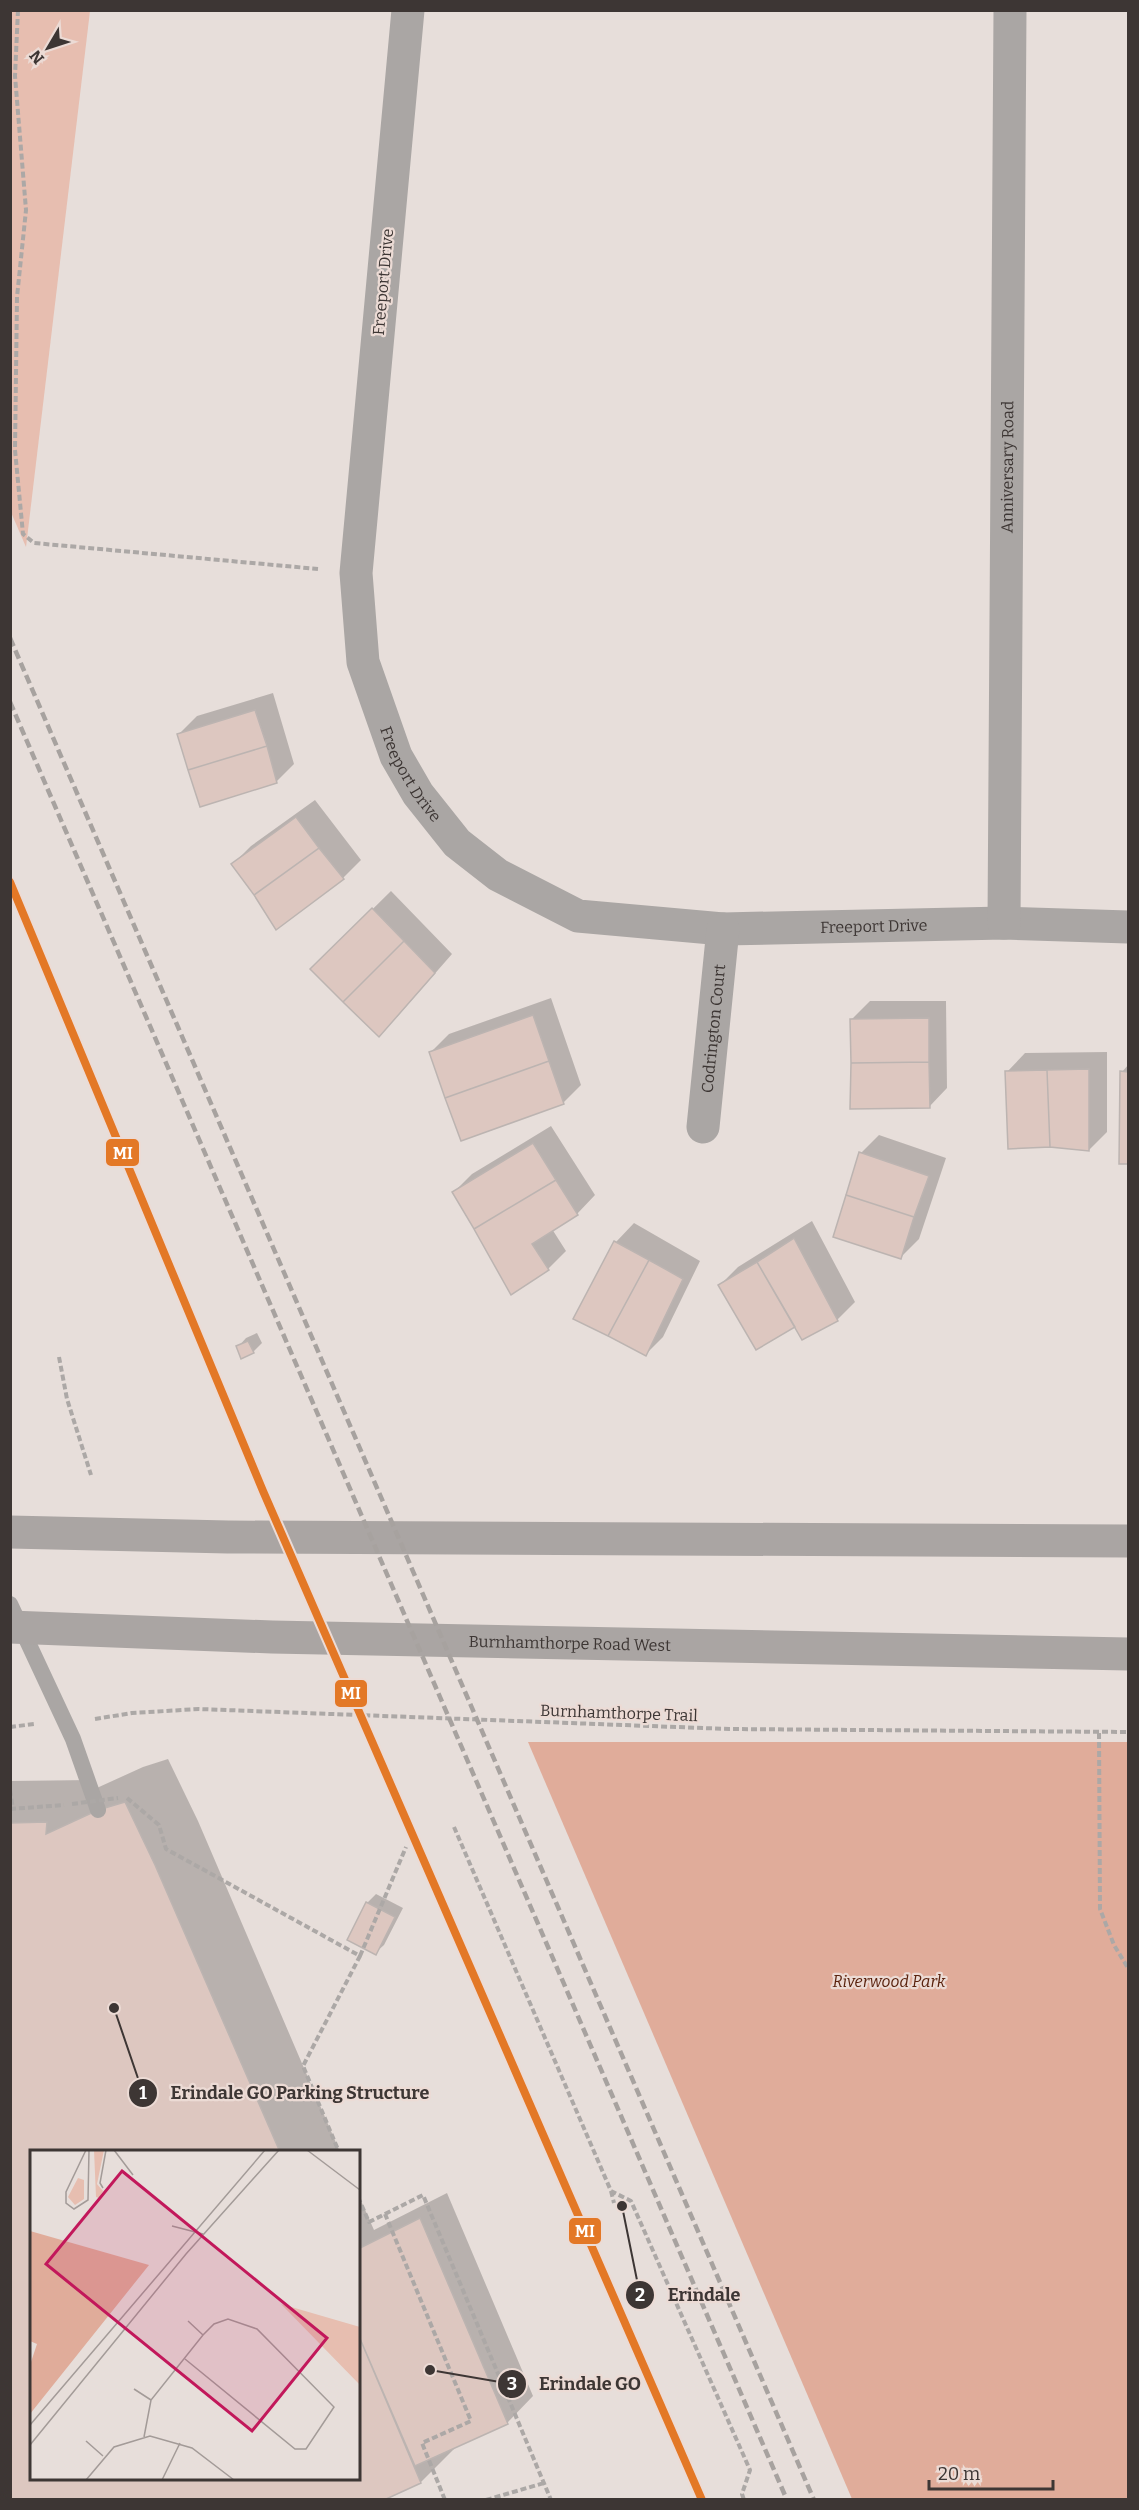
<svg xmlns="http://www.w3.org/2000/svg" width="1139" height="2510" viewBox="0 0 1139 2510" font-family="Bitter,serif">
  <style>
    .green { fill: #e7beb0 }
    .forest { fill: #e0ac9a }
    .shadow { fill: #0003 }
    .building { fill: #ddc7c0; stroke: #bcb4b1; stroke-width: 1.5 }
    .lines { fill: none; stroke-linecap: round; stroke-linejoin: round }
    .path { stroke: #aca8a6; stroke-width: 4; stroke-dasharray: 6 3; stroke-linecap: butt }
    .lane { stroke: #aaa6a4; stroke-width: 16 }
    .street { stroke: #aaa6a4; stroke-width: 33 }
    .secondary { stroke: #aaa5a3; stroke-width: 33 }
    .rail { stroke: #a7a29f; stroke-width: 4.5; stroke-dasharray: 9 4.5; stroke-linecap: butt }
    .path-bridge { stroke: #aca8a6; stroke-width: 4; stroke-dasharray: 6 3; stroke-linecap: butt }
    .rail-1-casing { stroke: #ecdbd5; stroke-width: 12 }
    .rail-1 { stroke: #e37826; stroke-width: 8 }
    .labels { text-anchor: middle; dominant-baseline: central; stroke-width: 4.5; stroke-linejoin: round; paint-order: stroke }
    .street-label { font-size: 16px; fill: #3d3634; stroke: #ecdbd5 }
    .park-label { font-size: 16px; font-style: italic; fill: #5a220d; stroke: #ecdbd5 }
    .inset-road { fill: none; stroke: #a39b98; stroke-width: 1.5 }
    .view { fill: #c2185b; fill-opacity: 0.15; stroke: #c2185b; stroke-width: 3 }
    .inset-edge { fill: none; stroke: #3d3634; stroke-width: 3 }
    .leader { fill: none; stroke: #3d3634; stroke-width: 2 }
    .callout-dot { fill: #3d3634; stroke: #ecdbd5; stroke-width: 2 }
    .mark-label { font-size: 18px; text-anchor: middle; font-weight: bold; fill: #fff }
    .callout-label { font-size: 18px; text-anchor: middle; font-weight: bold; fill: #3d3634; stroke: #ecdbd5; stroke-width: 4.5; stroke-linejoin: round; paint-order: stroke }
    .line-badge { stroke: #ecdbd5; stroke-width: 2 }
    .badge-label { font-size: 16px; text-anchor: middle; font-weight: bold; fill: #fff }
  </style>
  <rect width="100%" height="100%" fill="#e7deda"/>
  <path class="green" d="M10 11H90L26 547 10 510Z"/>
  <path class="forest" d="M528 1742H1128V2499H852Z"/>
  <path class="shadow" d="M273 693 294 764 276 782 179 734 197 716Z
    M315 800 361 860 343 878 233 864 251 846Z
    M391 891 452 954 397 1017 312 969Z
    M551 998 581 1085 563 1103 430 1053 449 1034Z
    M870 1001H946L947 1088 929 1107 852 1019Z
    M1107 1052V1132L1089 1150 1007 1072 1025 1053Z
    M1128 1065V1162H1120L1122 1072Z
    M551 1126 595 1195 577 1214 552 1229 566 1251 548 1269 454 1192 472 1174Z
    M879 1135 946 1158 919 1239 901 1257 861 1153Z
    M812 1221 855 1302 837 1320 796 1325 720 1285 738 1267Z
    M634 1223 700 1261 663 1337 645 1355 575 1319 616 1242Z
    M257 1333 262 1343 253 1352 238 1347 246 1338Z
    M168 1759 198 1821 340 2152H32V2478H358V2194L374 2230 447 2193 533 2396 507 2423 458 2445 421 2482 380 2500H10V1781L90 1780 88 1792 143 1767Z
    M376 1894 403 1908 384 1945 375 1953 367 1903Z"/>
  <path class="building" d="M255 710 267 746 188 770 177 734Z
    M267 746 277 783 200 807 188 770Z
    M296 817 319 848 254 895 231 864Z
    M319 848 344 879 276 930 254 895Z
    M372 908 404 941 343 1002 310 969Z
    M404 941 435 973 379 1037 343 1002Z
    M533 1015 549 1061 445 1098 429 1052Z
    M929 1018V1062L851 1063 850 1019Z
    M549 1061 564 1104 461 1141 445 1098Z
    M929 1062 930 1108 850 1109 851 1063Z
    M1089 1069V1151L1050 1147 1047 1070Z
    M1047 1070 1050 1147 1008 1149 1005 1071Z
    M1120 1071 1128 1072V1164H1119Z
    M533 1143 556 1180 474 1229 452 1192Z
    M859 1152 929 1176 914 1217 846 1195Z
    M556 1180 578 1215 532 1244 549 1270 511 1295 474 1229Z
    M846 1195 914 1217 901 1259 833 1237Z
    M794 1238 838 1321 802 1340 757 1262Z
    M614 1241 649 1260 608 1336 573 1319Z
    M649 1260 683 1279 646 1356 608 1336Z
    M757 1262 795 1327 756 1350 718 1285Z
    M248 1341 254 1353 241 1359 236 1346Z
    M125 1802 155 1865 280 2152H32V2478H358V2334L421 2483 384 2500H10V1823L47 1822 46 1834 98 1810Z
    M366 1902 395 1917 376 1955 347 1940Z
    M420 2218 508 2424 415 2466 358 2334V2249Z"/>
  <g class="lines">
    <path class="path" d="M18 10 15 76 26 210 17 297 15 450 23 534 34 543 318 569
      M59 1357 67 1399 91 1475
      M95 1719 132 1713 199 1709 729 1729 1128 1732
      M10 1727 34 1724
      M1099 1733 1100 1909 1114 1945 1128 1968
      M10 1790 13 1809
      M127 1798 159 1825 166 1849 360 1956 303 2066 339 2152
      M10 1809 64 1805
      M454 1827 611 2191 631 2201 750 2470 742 2494 744 2500
      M360 1956 406 1847
      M611 2191 614 2203
      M358 2197 369 2222 385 2214 471 2421 422 2443 445 2500
      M385 2214 423 2195 551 2500
      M486 2500 544 2483"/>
    <path class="lane" d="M10 1604 73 1739 98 1810"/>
    <g class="street">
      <path id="s1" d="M408 10 356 573 363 662 396 756 418 794 457 843 498 875 578 916 723 929 1004 923 1128 927"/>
      <path id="s2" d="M1004 923 1010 10"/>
      <path id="s3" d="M703 1127 723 929"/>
    </g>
    <g class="secondary">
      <path d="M10 1532 228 1537 1128 1541"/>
      <path id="s4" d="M10 1627 272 1637 1128 1654"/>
    </g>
    <path class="rail" d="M10 638 814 2500
      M10 702 787 2500"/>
    <path class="path-bridge" d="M72 1804 118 1798"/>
    <g class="rail-1-casing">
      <path id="rail-1" d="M10 882 263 1491 702 2500"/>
    </g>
    <use href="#rail-1" class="rail-1"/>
  </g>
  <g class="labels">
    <g class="street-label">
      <text transform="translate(383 282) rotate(-85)">Freeport Drive</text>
      <text stroke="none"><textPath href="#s2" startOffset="456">Anniversary Road</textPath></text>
      <text stroke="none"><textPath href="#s1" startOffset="777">Freeport Drive</textPath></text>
      <text stroke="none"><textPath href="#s1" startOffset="1299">Freeport Drive</textPath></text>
      <text stroke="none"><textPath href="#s3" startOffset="99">Codrington Court</textPath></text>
      <text stroke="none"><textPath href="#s4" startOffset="560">Burnhamthorpe Road West</textPath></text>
      <text transform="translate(619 1713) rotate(2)">Burnhamthorpe Trail</text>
    </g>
    <g class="park-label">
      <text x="889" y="1981">Riverwood Park</text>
    </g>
  </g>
  <g transform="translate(30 2150)">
    <rect width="330" height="330" fill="#e7deda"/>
    <path d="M64 0H74L67 34 73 41 69 48 66 47ZM48 28 54 30V49L45 55 38 47ZM251 154 330 177V235Z" fill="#e7beb0"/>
    <path d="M0 81 119 115 0 264V215L7 194 0 191Z" fill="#e0ac9a"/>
    <path class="inset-road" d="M56 0 36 42V53L44 59 58 50 59 0M84 0 103 25M277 0 330 40M73 38 70 33 76 0M142 76 173 84M158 171 173 185M104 239 121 250M0 275 235 0M114 287 121 250 173 185 184 174 198 169 227 179 304 257 276 299H265L155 209M56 291 73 306M0 295 156 104 249 0M56 330 84 297 120 286 162 298 204 330M132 330 150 293"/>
    <path class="view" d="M92 21 297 188 222 281 16 114Z"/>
    <rect width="330" height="330" class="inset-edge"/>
  </g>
  <path class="leader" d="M114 2008L143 2093M622 2206L640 2295M430 2370L512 2384"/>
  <g class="callout-dot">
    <circle cx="114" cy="2008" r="6"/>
    <circle cx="622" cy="2206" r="6"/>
    <circle cx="430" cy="2370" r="6"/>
    <circle cx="143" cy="2093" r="15"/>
    <circle cx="640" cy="2295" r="15"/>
    <circle cx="512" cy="2384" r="15"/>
  </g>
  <g class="mark-label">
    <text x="143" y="2099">1</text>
    <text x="640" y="2301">2</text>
    <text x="512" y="2390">3</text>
  </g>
  <g class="callout-label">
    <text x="300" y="2099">Erindale GO Parking Structure</text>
    <text x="704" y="2301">Erindale</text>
    <text x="590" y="2390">Erindale GO</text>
  </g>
  <g class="line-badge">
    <rect x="105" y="1138" width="35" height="29" rx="6" fill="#e37826"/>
    <rect x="334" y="1679" width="34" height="29" rx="6" fill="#e37826"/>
    <rect x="568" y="2217" width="34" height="28" rx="6" fill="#e37826"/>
  </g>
  <g class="badge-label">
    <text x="123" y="1159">MI</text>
    <text x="351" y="1699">MI</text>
    <text x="585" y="2237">MI</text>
  </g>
  <rect width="1139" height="2510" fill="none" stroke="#3d3634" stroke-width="24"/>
  <g transform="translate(48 48) rotate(231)" stroke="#ecdbd5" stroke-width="4.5" paint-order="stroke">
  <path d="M0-4.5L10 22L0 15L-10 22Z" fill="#3d3634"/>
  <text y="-9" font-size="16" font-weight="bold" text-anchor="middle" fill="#3d3634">N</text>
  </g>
  <path d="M929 2480v9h124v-9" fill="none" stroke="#3d3634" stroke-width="3"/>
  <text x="938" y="2480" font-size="18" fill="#3d3634" stroke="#ecdbd5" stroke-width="4.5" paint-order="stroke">20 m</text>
</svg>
